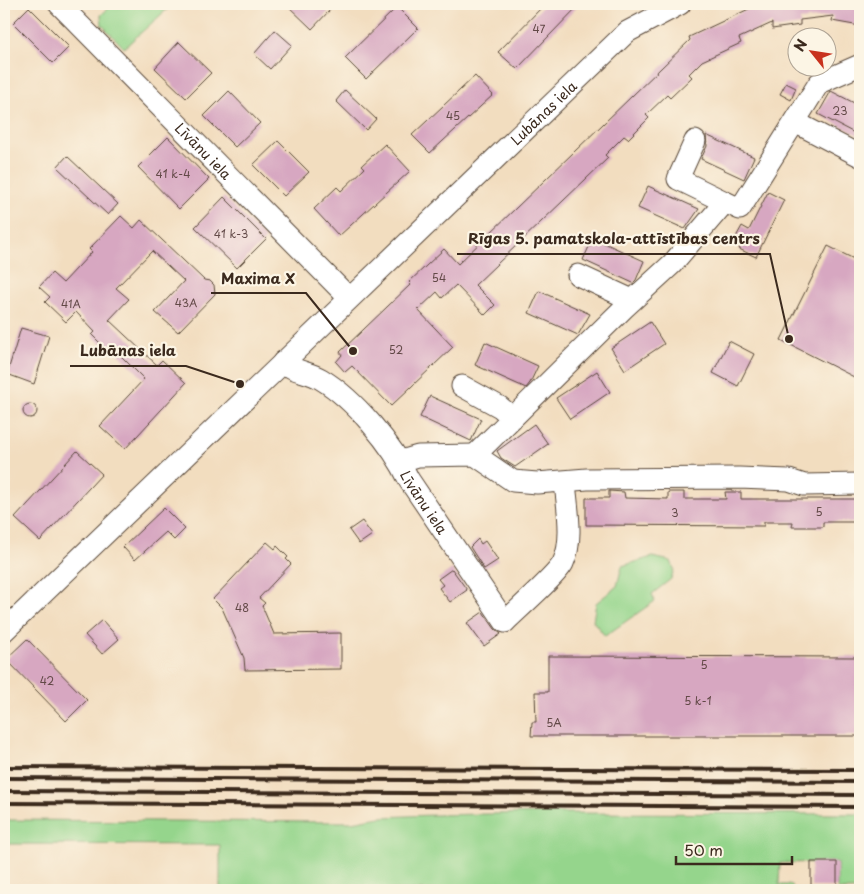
<svg xmlns="http://www.w3.org/2000/svg" width="864" height="894" viewBox="0 0 864 894" font-family="'Playpen Sans',sans-serif">
  <style>
    .green { fill: #95d58c; stroke: #688055 }
    .building { fill: #d7a7c1 }
    .lines { fill: none; stroke-linecap: round; stroke-linejoin: round }
    .minor-casing { stroke: #564536; stroke-width: 23 }
    .minor { stroke: #fff; stroke-width: 21 }
    .rail { stroke: #3b2a1e; stroke-width: 4 }
    .labels { text-anchor: middle; dominant-baseline: central; stroke-width: 4.5; stroke-linejoin: round; paint-order: stroke }
    .number-label { font-size: 11px; fill: #624947 }
    .street-label { font-size: 14px; fill: #3b2a1e; stroke: #fcf5e5 }
    .leader { fill: none; stroke: #3b2a1e; stroke-width: 2 }
    .callout-dot { fill: #3b2a1e; stroke: #fcf5e5; stroke-width: 2 }
    .callout-label { font-size: 15px; text-anchor: middle; font-weight: bold; fill: #3b2a1e; stroke: #fcf5e5; stroke-width: 4.5; stroke-linejoin: round; paint-order: stroke }
  </style>
  <rect width="100%" height="100%" fill="#fcf5e5"/>
  <filter id="ink" filterUnits="userSpaceOnUse"><feTurbulence type="fractalNoise" baseFrequency=".02" numOctaves="2"/><feDisplacementMap in="SourceGraphic" scale="10" xChannelSelector="R" yChannelSelector="G"/><feConvolveMatrix kernelMatrix="1 2 1 2 8 2 1 2 1" color-interpolation-filters="sRGB"/></filter>
  <filter id="wash" filterUnits="userSpaceOnUse"><feTurbulence type="fractalNoise" baseFrequency=".0096" numOctaves="4" result="noise"/><feDisplacementMap in="SourceGraphic" scale="20" xChannelSelector="R" yChannelSelector="G"/><feGaussianBlur stdDeviation="1.12" result="paint"/><feColorMatrix in="noise" values="0 0 0 0 0 0 0 0 0 0 0 0 0 0 0 0 0 1.4 0 .05"/><feComposite in="paint" operator="in"/></filter>
  <g filter="url(#wash)">
    <rect width="100%" height="100%" fill="#f2ddbf"/>
    <path class="green" d="M113 4H173L124 48 102 25 101 15Z
      M652 557 671 561 674 569 671 579 652 594 655 601 605 636 593 621 596 603 617 586 622 566Z
      M560 813 860 814V890H839L837 887V862L780 863 779 885H791L795 890H220V845L4 844V820L351 822C361 821 371 818 381 817 441 814 500 814 560 813Z"/>
    <g id="blocks">
      <path class="building" d="M286 4H323L330 10 312 29Z
        M545 4H580L517 69 498 52Z
        M752 4H860V26L832 21 833 16 800 20V25L772 29V23L739 38 741 43 702 61 689 74 692 77 670 98 667 95 646 115 649 118 628 139 624 136 605 155 608 158 475 285 495 305 485 315 456 285 442 298 437 292 418 310 453 347 391 406 352 366 345 372 336 362 342 355 340 352 411 284 409 282 444 249 458 264 690 40 689 37 753 7Z
        M29 7 69 47 53 63 13 23Z
        M397 7 418 28 366 79 345 58Z
        M275 30 292 45 270 69 254 54Z
        M179 42 211 73 186 98 155 68Z
        M475 76 493 95 430 153 412 135Z
        M786 83 796 88 791 100 780 94Z
        M345 90 376 119 366 130 336 101Z
        M229 91 260 123 235 147 204 116Z
        M831 91 860 106V136L818 114Z
        M706 135 754 157 744 179 701 159 707 146Z
        M168 137 209 179 179 209 138 167Z
        M278 141 309 172 284 196 253 165Z
        M385 144 410 171 339 236 314 209 337 187 341 191 365 168 362 165Z
        M67 156 118 204 108 215 57 167Z
        M648 186 699 209 685 229 638 208Z
        M768 192 784 200 756 257 739 249 743 241 736 237 742 226 749 230Z
        M224 197 266 239 237 268 195 227Z
        M121 216 134 228 141 220 204 280 210 281 214 285 215 294 178 332 155 312 184 281 152 251 116 288 129 299 109 320 157 365 162 360 186 383 125 449 100 426 144 379 111 346 107 350 92 335 95 332 76 312 66 322 45 302 50 297 39 287 52 273 63 283 92 252 89 249Z
        M593 238 644 261 636 280 633 283 583 260Z
        M828 246 860 262V380L781 340Z
        M539 291 590 314 578 335 529 313Z
        M650 322 664 344 625 370 611 348Z
        M21 328 49 336 34 384 7 374Z
        M729 341 754 354 738 386 713 373Z
        M485 342 538 366 530 383 526 388 475 365Z
        M597 371 610 392 570 419 556 398Z
        M430 396 481 419 471 441 420 417Z
        M23 411a7 7 0 1 1 14 0a7 7 0 1 1-14 0Z
        M534 424 548 444 515 467 501 458 497 451Z
        M77 451 102 474 40 541 15 518Z
        M609 491 624 492 625 498 668 499V492H684V499H726L725 492H741V499H860V522H823V527H792L793 522H764V526L586 525V498H609Z
        M164 508 185 529 174 540 166 532 135 560 123 547Z
        M362 521 372 535 359 544 349 530Z
        M478 539 481 544 485 541 498 560 484 569 470 547Z
        M267 542 275 549 277 546 288 557 286 559 291 564 259 598 265 603 262 606 274 634 341 633V669L245 670 244 658 222 608 213 599Z
        M452 569 467 590 450 602 439 588 443 585 438 579Z
        M483 612 495 629 501 634 484 646 467 623Z
        M102 620 119 639 102 654 85 635Z
        M27 639 87 700 66 721 6 659Z
        M548 656 860 657V736H531L532 722H536L535 692H548Z
        M811 862H837V887H811Z"/>
    </g>
  </g>
  <g filter="url(#ink)">
    <use href="#blocks" fill-opacity="0" stroke="#564536" stroke-width="1"/>
    <g class="lines">
      <g class="minor-casing">
        <g id="minor">
          <path id="s1" d="M59 4 349 298"/>
          <path d="M795 122 860 156"/>
          <path d="M695 141 678 179 725 202"/>
          <path d="M578 275 632 300"/>
          <path id="s2" d="M283 362C294 372 308 371 321 379 354 399 393 445 409 480L505 622C517 610 557 575 563 563 574 540 567 507 565 482"/>
          <path d="M462 386 500 407 512 417"/>
          <path d="M475 455 624 308 672 264 725 202 740 209 819 83 860 65"/>
          <path d="M401 461 418 456 475 455 513 481 537 483 587 479 739 478 789 480 804 485 860 484"/>
          <path id="s3" d="M4 631 627 32 680 4"/>
        </g>
      </g>
      <use href="#minor" class="minor"/>
      <path class="rail" d="M4 767 860 770
        M4 778 860 782
        M4 791 860 795
        M4 803 860 807"/>
    </g>
  </g>
  <g class="labels">
    <g class="number-label">
      <text x="539" y="28">47</text>
      <text x="840" y="110">23</text>
      <text x="453" y="115">45</text>
      <text x="173" y="173">41 k-4</text>
      <text x="231" y="233">41 k-3</text>
      <text x="439" y="277">54</text>
      <text x="186" y="302">43A</text>
      <text x="71" y="303">41A</text>
      <text x="396" y="349">52</text>
      <text x="819" y="511">5</text>
      <text x="675" y="512">3</text>
      <text x="242" y="607">48</text>
      <text x="704" y="664">5</text>
      <text x="47" y="680">42</text>
      <text x="698" y="700">5 k-1</text>
      <text x="554" y="722">5A</text>
    </g>
    <g class="street-label">
      <text stroke="none"><textPath href="#s3" startOffset="748">Lubānas iela</textPath></text>
      <text stroke="none"><textPath href="#s1" startOffset="206">Līvānu iela</textPath></text>
      <text stroke="none"><textPath href="#s2" startOffset="204">Līvānu iela</textPath></text>
    </g>
  </g>
  <path class="leader" d="M789 339L770 254H457M353 351L306 293H211M240 384L186 366H70"/>
  <g class="callout-dot">
    <circle cx="789" cy="339" r="5"/>
    <circle cx="353" cy="351" r="5"/>
    <circle cx="240" cy="384" r="5"/>
  </g>
  <g class="callout-label">
    <text x="614" y="244">Rīgas 5. pamatskola-attīstības centrs</text>
    <text x="258" y="284">Maxima X</text>
    <text x="128" y="356">Lubānas iela</text>
  </g>
  <rect width="864" height="894" fill="none" stroke="#fcf5e5" stroke-width="20"/>
  <g transform="translate(812 52) rotate(300)"><circle r="24" fill="#fcf5e5" stroke="#afa495"/>
  <path d="M0-4L9 19L0 12L-9 19Z" fill="#c8321e"/>
  <text y="-8" font-size="14" font-weight="bold" text-anchor="middle" fill="#3b2a1e">N</text>
  </g>
  <path d="M676 856v8h116v-8" fill="none" stroke="#3b2a1e" stroke-width="2.5"/>
  <text x="684" y="856" font-size="15" fill="#3b2a1e" stroke="#fcf5e5" stroke-width="4" paint-order="stroke">50 m</text>
</svg>
